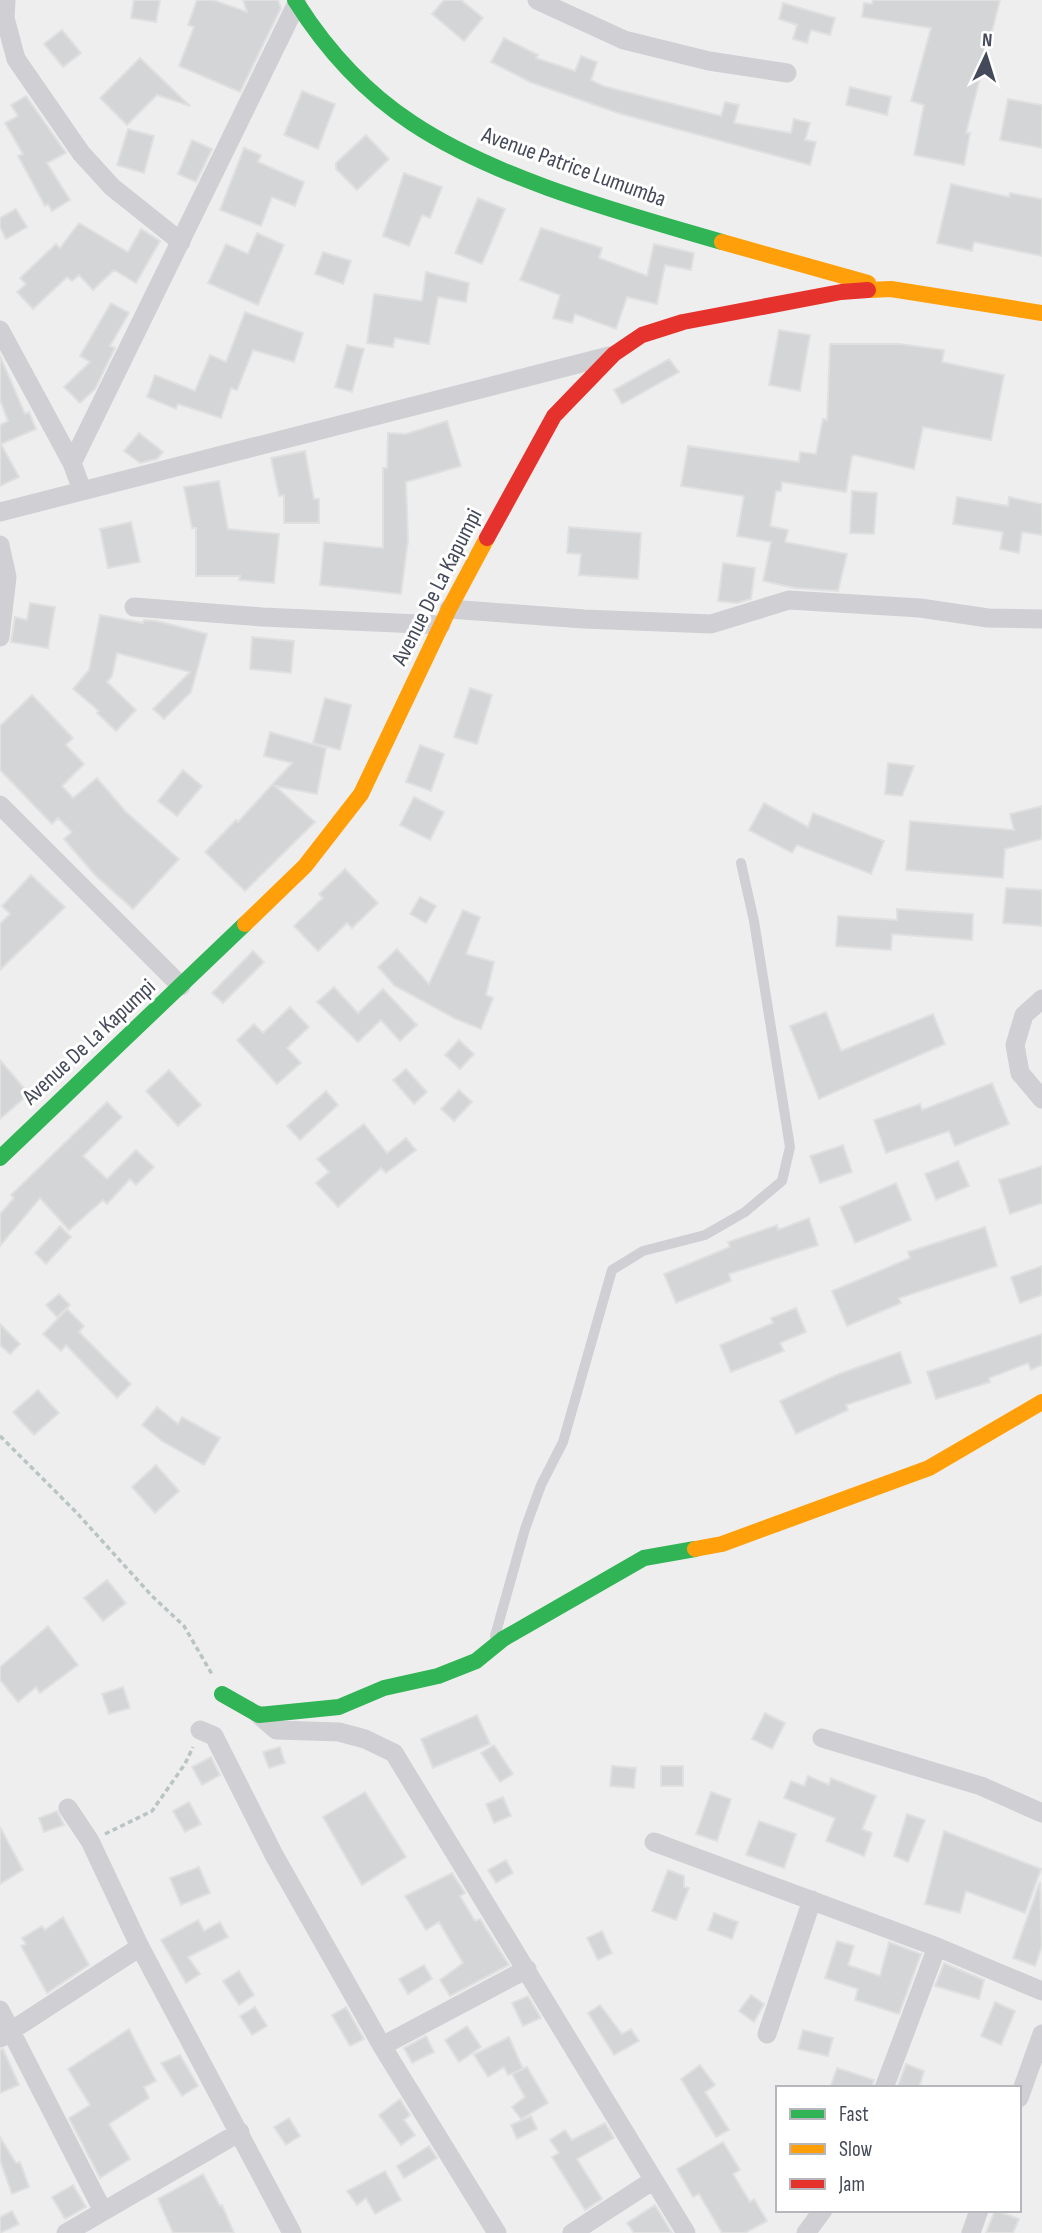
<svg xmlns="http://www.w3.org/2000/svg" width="1042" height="2233" viewBox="0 0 1042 2233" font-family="'Sofia Sans Condensed',sans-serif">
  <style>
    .building { fill: #d4d5d7; stroke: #e0e0e1; stroke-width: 2 }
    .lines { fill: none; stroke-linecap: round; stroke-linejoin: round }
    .path { stroke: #b9c4c4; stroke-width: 3.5; stroke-dasharray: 5 3.5; stroke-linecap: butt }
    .lane { stroke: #cfcfd4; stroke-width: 10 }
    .street { stroke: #cfcfd4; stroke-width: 19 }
    .fast { stroke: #30b455; stroke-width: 16 }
    .slow { stroke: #ff9f0a; stroke-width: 16 }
    .jam { stroke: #e5322d; stroke-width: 16 }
    .labels { text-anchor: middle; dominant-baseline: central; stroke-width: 6; stroke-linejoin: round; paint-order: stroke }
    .street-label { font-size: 23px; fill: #454a5a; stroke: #fff }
  </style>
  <rect width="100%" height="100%" fill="#efeeee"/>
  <path class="building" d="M134 0H160L156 22 131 18Z
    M197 0H213L247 12 243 0H278L281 8 240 92 179 66 194 27 188 25Z
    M444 0H461L483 18 464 41 432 14Z
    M873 0H1000L966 133H970L964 165 914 155 924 105 911 101 931 28 862 17 864 3 872 4Z
    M783 3 835 18 830 35 811 30 807 43 793 39 797 25 779 19Z
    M62 30 81 53 63 67 44 44Z
    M504 38 538 55 536 58 575 71 581 56 597 62 591 80 603 86 721 116 725 102 739 105 734 123 791 133 794 119 810 123 805 140 816 142 810 165 618 113 530 82 491 62Z
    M140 58 190 106 157 95 127 125 100 98Z
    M850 87 891 97 887 115 846 105Z
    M302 91 335 104 318 149 284 135Z
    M26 96 66 153 47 163 70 200 52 211 48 204 45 206 18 156 23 154 5 123 18 116 11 105Z
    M1008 99 1042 105V148L1000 140Z
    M128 129 154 136 144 173 117 165Z
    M366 135 389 159 357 190 336 169V163Z
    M192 140 212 149 196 182 178 174Z
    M244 148 261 155 258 162 304 182 295 206 272 197 261 226 220 210Z
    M404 173 442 187 430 218 422 215 409 246 383 236Z
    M951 184 1009 197 1010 193 1042 199V256L974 242 972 251 937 243Z
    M478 198 505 209 482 264 455 253Z
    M16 209 27 227 6 239 0 227V218Z
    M79 223 128 252 141 229 160 241 136 283 114 270 93 290 79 275 72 281 67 277 33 309 17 292 26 284 20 278 56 244 60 248Z
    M541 228 602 248 599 258 647 276 654 244 694 253 691 270 665 265 657 304 627 297 616 329 575 314 572 323 553 318 560 295 520 280Z
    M257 233 284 245 258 305 208 283 226 244 248 254Z
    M323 252 351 261 343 284 315 274Z
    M426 272 469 283 466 302 438 297 429 344 395 338 393 347 367 343 374 294 422 301Z
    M111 303 129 313 110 346 115 348 95 389 80 403 64 387 90 362 80 356Z
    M245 312 303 333 294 362 253 350 237 390 231 388 221 418 178 404 176 409 147 397 155 375 195 391 210 355 226 362Z
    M779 330 810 335 800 391 769 385Z
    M830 344H900L944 350 942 362 1004 375 991 440 923 427 914 469 855 455 852 456 846 492 782 482 781 491H776L770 526 788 530 785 542 847 554 838 591 795 588 763 581 771 542 737 536 744 496 681 486 688 446 799 462 800 452 816 454 823 419 827 420Z
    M347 345 364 349 352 392 335 387Z
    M0 356 25 414 29 412 36 429 1 444 19 477 0 486V425L8 421 0 400Z
    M669 359 679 372 622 404 614 390Z
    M447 421 461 466 406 482 408 540 401 594 320 585 324 542 383 548V468H387L388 433 406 434Z
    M139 433 163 452 157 459 140 463 124 451Z
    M305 451 314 499H319V523H284V495L279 496 271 458Z
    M219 481 228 529 279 534 274 583 239 580 240 576H196V528H192L184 487Z
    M852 491 877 493 874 534 850 533Z
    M957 497 1008 506 1009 497 1042 504V535L1022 532 1019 553 1000 549 1003 532 953 524Z
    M131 522 140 562 108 568 100 529Z
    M569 527 641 533 638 579 579 575 581 554 567 553Z
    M723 563 755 568 751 599 737 603 718 601Z
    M30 603 55 607 48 648 11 642 15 617 27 620Z
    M100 615 143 623 144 620 157 621 207 634 191 692 164 719 153 709 190 672 117 653 112 676 107 682 136 710 116 731 97 713 99 711 73 689 89 670Z
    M252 637 294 641 291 673 250 669Z
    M470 688 492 695 477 744 454 737Z
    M32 695 73 738 66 745 84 764 62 786 73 798 97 778 125 811 179 859 133 909 95 875 64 839 72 832 58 818 52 824 0 770V726Z
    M325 698 351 705 340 750 313 743Z
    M270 732 326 748 317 794 275 786 315 822 245 891 205 852 236 820 238 822 292 763 264 756Z
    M420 745 444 754 431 791 406 782Z
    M888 763 914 766 902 796 885 794Z
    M183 770 202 786 177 816 158 801Z
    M414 797 444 812 430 840 400 825Z
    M764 803 808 827 813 813 884 841 871 874 797 845 792 853 749 830Z
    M1042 806V839L1005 849 1003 878 906 870 910 821 1014 830 1010 814Z
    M345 869 378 903 352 928 347 923 318 951 294 926 323 898 319 894Z
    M31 875 65 907 0 970V924L10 914 2 906Z
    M1006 888 1042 890V926L1003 923Z
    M420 897 436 906 426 923 410 914Z
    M897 909 973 914 972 940 892 934 891 950 836 946 838 916 897 920Z
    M463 910 480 917 466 954 494 962 486 995 493 998 481 1029 456 1019 395 986 378 967 397 949 429 984Z
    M253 951 264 962 223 1003 212 993Z
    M334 987 358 1013 383 989 417 1025 400 1041 381 1020 358 1042 317 1002Z
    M290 1007 309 1027 287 1048 301 1063 277 1084 237 1040 254 1024 263 1033Z
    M826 1012 841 1051 933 1014 945 1044 819 1099 790 1026Z
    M459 1040 474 1054 460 1069 445 1055Z
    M0 1060 29 1094 0 1119Z
    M406 1069 427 1092 414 1104 393 1080Z
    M169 1070 201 1105 178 1126 146 1091Z
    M992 1083 1009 1124 955 1146 949 1131 886 1153 874 1120 920 1104 922 1110Z
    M459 1090 472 1102 454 1121 441 1109Z
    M326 1091 338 1105 300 1140 287 1126Z
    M107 1102 122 1117 83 1156 107 1179 136 1150 154 1167 136 1185 130 1179 107 1204 103 1200 69 1230 40 1198 0 1246V1214L14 1198 11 1195Z
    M364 1124 387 1153 406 1138 416 1150 386 1173 381 1168 338 1207 316 1183 329 1172 317 1159Z
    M843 1145 852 1172 820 1183 810 1156Z
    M958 1161 969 1186 936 1200 925 1174Z
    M1042 1166V1203L1010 1214 999 1180Z
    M896 1183 911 1220 855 1243 840 1207Z
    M809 1218 818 1245 729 1274 731 1281 676 1303 664 1274 730 1247 728 1242 777 1225 778 1230Z
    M60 1226 71 1237 46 1264 35 1253Z
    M985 1227 997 1266 899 1298 901 1303 847 1326 832 1291 910 1258 908 1252Z
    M1042 1266V1295L1020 1303 1011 1277Z
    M59 1294 70 1305 57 1317 46 1305Z
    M796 1308 806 1332 780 1343 784 1351 731 1372 720 1345 773 1323 771 1318Z
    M67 1309 84 1326 79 1332 131 1384 117 1398 66 1345 61 1351 43 1334Z
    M0 1324 20 1344 10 1354 0 1345Z
    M1042 1334V1365L1031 1370 1028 1363 989 1378 990 1382 936 1399 927 1372Z
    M900 1352 911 1383 846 1405 848 1410 796 1434 780 1401 839 1374Z
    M38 1390 59 1413 34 1435 13 1412Z
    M157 1407 178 1424 182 1417 220 1438 204 1465 162 1441 142 1425Z
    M156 1465 179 1491 155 1513 132 1487Z
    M107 1580 126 1603 103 1621 84 1598Z
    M48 1626 78 1665 40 1693 36 1687 18 1702 0 1680V1667Z
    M123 1687 130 1708 109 1714 102 1694Z
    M765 1713 785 1723 772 1749 752 1739Z
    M477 1715 490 1744 433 1768 421 1739Z
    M494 1745 513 1774 500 1782 481 1753Z
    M280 1747 285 1763 269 1768 263 1752Z
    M211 1757 220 1775 202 1785 192 1767Z
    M612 1766 636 1768 634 1788 610 1786Z
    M661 1766H683V1786H661Z
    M808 1776 829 1785 831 1778 876 1796 862 1829 872 1833 864 1856 826 1841 835 1818 784 1798 791 1781 804 1786Z
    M365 1792 406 1857 362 1885 323 1817Z
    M711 1792 731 1799 717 1841 696 1834Z
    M503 1797 511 1816 494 1823 486 1804Z
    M189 1802 201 1824 185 1832 173 1811Z
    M57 1811 64 1825 44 1832 39 1818Z
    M907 1814 925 1820 908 1862 894 1856Z
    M759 1821 796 1834 784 1868 746 1855Z
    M0 1827 23 1870 0 1884Z
    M944 1831 1041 1869 1025 1913 966 1891 960 1913 925 1904Z
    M506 1860 513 1873 496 1883 488 1870Z
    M199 1867 210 1893 181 1905 170 1878Z
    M668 1870 684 1876V1887L689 1888 676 1920 652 1911Z
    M452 1873 465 1893 460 1896 475 1921 480 1919 509 1965 450 1996 440 1980 463 1963 439 1922 426 1930 405 1896Z
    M1040 1882 1042 1946 1035 1966 1013 1958Z
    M714 1913 738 1922 732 1939 708 1930Z
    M63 1917 89 1965 47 1993 21 1946 26 1944 22 1938 42 1926 45 1930Z
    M198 1920 204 1931 220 1922 228 1937 188 1957 200 1974 186 1983 161 1940Z
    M602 1931 612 1953 598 1960 587 1938Z
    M837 1941 854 1946 848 1965 880 1976 889 1942 921 1954 899 2014 855 2000 858 1989 825 1978Z
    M944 1963 984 1980 979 1999 935 1986Z
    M424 1965 432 1979 408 1994 399 1979Z
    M239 1971 254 1995 239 2005 223 1981Z
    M751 1995 764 2004 754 2022 739 2011Z
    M528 1996 541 2018 523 2026 512 2003Z
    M995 2002 1015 2011 1001 2045 981 2036Z
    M600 2005 622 2034 631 2029 639 2041 614 2055 588 2013Z
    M255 2007 267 2026 252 2035 240 2016Z
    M346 2007 364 2039 350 2046 332 2015Z
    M467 2026 481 2047 459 2062 445 2040Z
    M129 2029 156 2081 144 2087 149 2098 109 2124 130 2159 100 2178 69 2118 90 2105 68 2069Z
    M803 2030 833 2038 828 2056 798 2049Z
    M426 2036 434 2052 412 2063 404 2048Z
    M509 2037 523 2069 508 2075 504 2067 488 2077 474 2055Z
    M3 2049 19 2085 0 2093V2050Z
    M180 2055 198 2086 182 2096 161 2063Z
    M906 2064 924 2071 919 2088H897Z
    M700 2065 715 2085 705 2092 729 2130 716 2137 681 2079Z
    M527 2067 548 2103 521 2119 512 2107 525 2097 512 2074Z
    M837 2068 874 2080 872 2088H830Z
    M400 2099 410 2115 404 2120 415 2135 401 2145 379 2115Z
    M531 2116 537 2129 517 2139 511 2125Z
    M289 2118 300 2136 286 2145 274 2127Z
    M605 2123 614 2138 577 2159 602 2199 585 2210 552 2157 559 2153 550 2140 565 2130 572 2140Z
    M0 2137 16 2163 20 2162 29 2187 12 2194 0 2160Z
    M723 2142 740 2170 733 2174 750 2202 754 2199 767 2221 745 2233H722L699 2194 693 2197 677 2169Z
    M429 2146 437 2158 404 2178 397 2166Z
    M385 2171 401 2200 375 2214 366 2198 357 2205 347 2191Z
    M203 2174 220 2206 222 2205 234 2233H173L158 2199Z
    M73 2185 86 2207 65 2219 52 2197Z
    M655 2205 672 2233H634L627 2223Z
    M995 2210 1019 2219 1013 2233H986Z
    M12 2211 19 2224 0 2233V2217Z"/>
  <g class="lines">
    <path class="path" d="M0 1436 76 1512 152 1596 184 1626 213 1676
      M105 1834 152 1811 185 1764 193 1747"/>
    <path class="lane" d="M495 1636 525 1529 541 1485 563 1442 612 1270 643 1251 705 1235 745 1212 782 1181 790 1147 754 921 741 863"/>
    <path class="street" d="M6 0 5 18 16 59 81 153 112 187 181 242
      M537 0 624 40 709 61 787 73
      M0 330 72 463 82 490
      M72 463 297 3
      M0 512 609 356
      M0 545 7 577 0 637
      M134 607 262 617 441 625
      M449 609 584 619 711 624 789 600 920 608 988 618 1042 619
      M0 805 181 986
      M1042 999 1024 1015 1015 1045 1020 1073 1042 1099
      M259 1715 276 1730 339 1732 365 1739 394 1753 686 2233
      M200 1730 214 1736 274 1855 382 2046 497 2233
      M822 1738 981 1786 1042 1813
      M68 1808 90 1841 140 1947 292 2233
      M654 1842 937 1947 1042 1991
      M0 2010 103 2211
      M767 2034 812 1900
      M0 2038 140 1947
      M382 2046 527 1969
      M884 2088 937 1947
      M1019 2098 1042 2034
      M66 2233 240 2132
      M572 2233 652 2181
      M806 2233 823 2210
      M971 2233 979 2210"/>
    <path class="fast" d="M295 0C325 48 365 92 412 123 498 180 623 213 722 242
      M0 1158 245 924
      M222 1694 259 1715 339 1707 384 1688 438 1676 476 1661 503 1639 644 1558 695 1549"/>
    <path class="slow" d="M722 242 868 283
      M868 290 891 289 1042 313
      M245 924 305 866 361 794 449 609 487 538
      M695 1549 722 1544 929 1468 1042 1402"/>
    <path class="jam" d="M487 538 554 416 614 354 642 335 683 322 841 292 868 290"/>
  </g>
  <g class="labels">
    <g class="street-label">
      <text transform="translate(574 167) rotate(20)">Avenue Patrice Lumumba</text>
      <text transform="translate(437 587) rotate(-63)">Avenue De La Kapumpi</text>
      <text transform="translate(89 1042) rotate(-43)">Avenue De La Kapumpi</text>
    </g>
  </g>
  <rect x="776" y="2086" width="245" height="126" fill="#ffffff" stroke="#b5b7bd" stroke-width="2"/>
  <rect x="790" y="2109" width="35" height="10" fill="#30b455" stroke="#b5b7bd" stroke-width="2"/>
  <text x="839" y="2121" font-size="21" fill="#454a5a">Fast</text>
  <rect x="790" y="2144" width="35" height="10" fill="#ff9f0a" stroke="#b5b7bd" stroke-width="2"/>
  <text x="839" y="2156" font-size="21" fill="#454a5a">Slow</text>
  <rect x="790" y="2179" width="35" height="10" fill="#e5322d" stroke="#b5b7bd" stroke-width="2"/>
  <text x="839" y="2191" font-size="21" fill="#454a5a">Jam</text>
  <g transform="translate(986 56) rotate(4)" stroke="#ffffff" stroke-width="5" paint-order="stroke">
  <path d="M0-5L12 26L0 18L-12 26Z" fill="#454a5a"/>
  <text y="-10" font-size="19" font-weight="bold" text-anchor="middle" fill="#454a5a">N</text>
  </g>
</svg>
